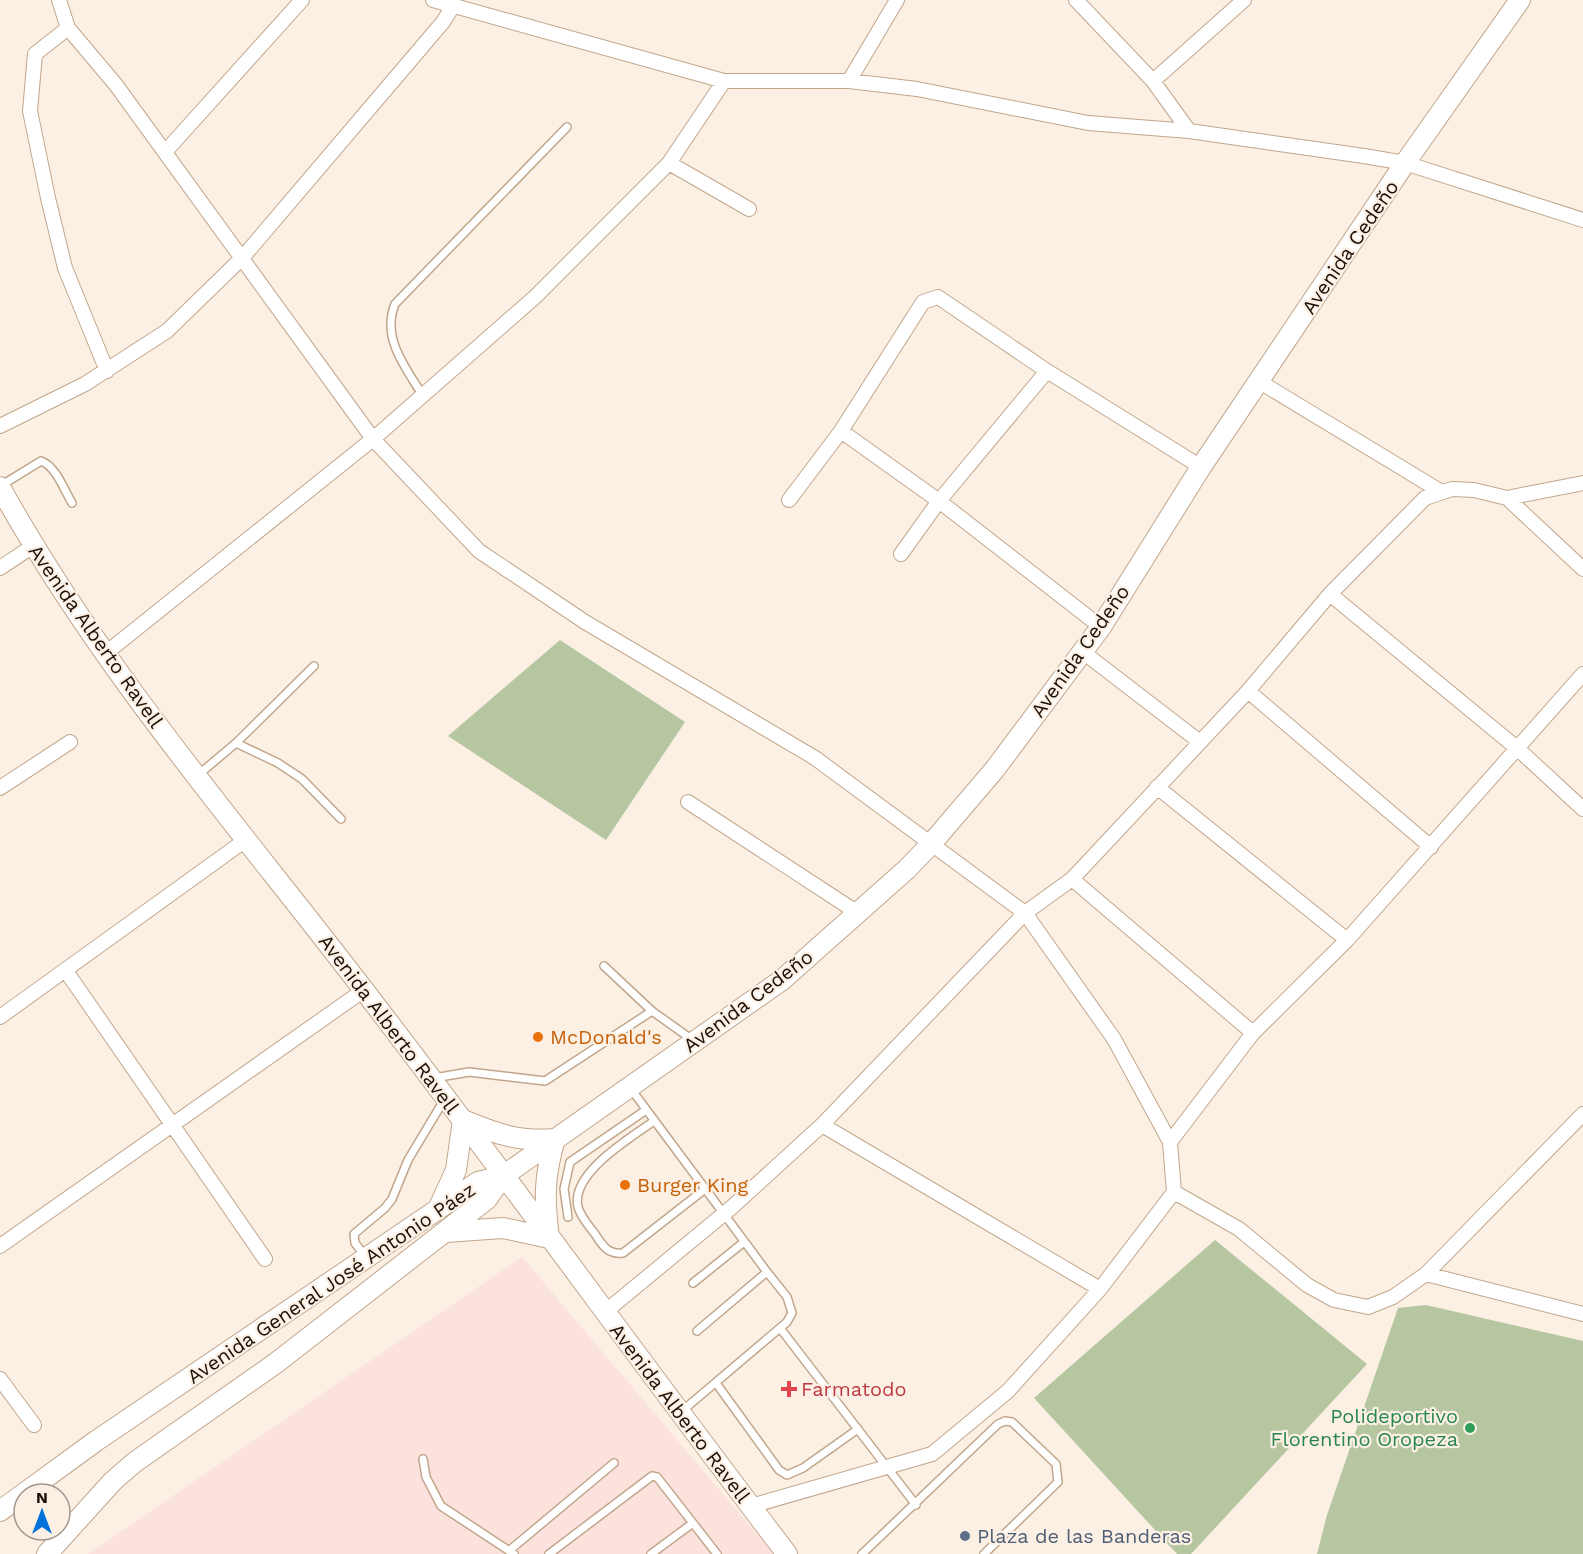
<svg xmlns="http://www.w3.org/2000/svg" width="1583" height="1554" viewBox="0 0 1583 1554" font-family="'Work Sans',sans-serif">
  <style>
    .education { fill: #fce2dd }
    .green { fill: #b6c6a1 }
    .lines { fill: none; stroke-linecap: round; stroke-linejoin: round }
    .lane-casing { stroke: #c2a68b; stroke-width: 10 }
    .street-casing { stroke: #c2a68b; stroke-width: 16 }
    .secondary-casing { stroke: #c2a68b; stroke-width: 22 }
    .lane { stroke: #fff; stroke-width: 7 }
    .street { stroke: #fff; stroke-width: 14 }
    .secondary { stroke: #fff; stroke-width: 20 }
    .food-dot { fill: #e8710a; stroke: #fcf0e5; stroke-width: 2 }
    .health-dot { fill: #e0444e; stroke: #fcf0e5; stroke-width: 2 }
    .leisure-dot { fill: #2e9e5b; stroke: #fcf0e5; stroke-width: 2 }
    .service-dot { fill: #5c6f8a; stroke: #fcf0e5; stroke-width: 2 }
    .labels { text-anchor: middle; dominant-baseline: central; stroke-width: 4.5; stroke-linejoin: round; paint-order: stroke }
    .street-label { font-size: 20px; fill: #1a1007; stroke: #fcf0e5 }
    .food-label { font-size: 20px; fill: #c56008; stroke: #fcf0e5; text-anchor: start }
    .health-label { font-size: 20px; fill: #be3a42; stroke: #fcf0e5; text-anchor: start }
    .leisure-label { font-size: 20px; fill: #27864d; stroke: #fcf0e5; text-anchor: end }
    .service-label { font-size: 20px; fill: #4e5e75; stroke: #fcf0e5; text-anchor: start }
  </style>
  <rect width="100%" height="100%" fill="#fcf0e5"/>
  <path class="education" d="M522 1257 774 1554H88Z"/>
  <path class="green" d="M560 640 685 722 606 840 448 736Z
    M1215 1240 1367 1364 1191 1554H1177L1034 1398Z
    M1426 1305 1583 1341V1554H1317L1327 1515 1398 1308Z"/>
  <g class="lines">
    <g class="lane-casing">
      <path id="lane" d="M423 396C406 368 381 338 395 304L567 127
        M2 485 41 461C56 466 64 490 72 503
        M236 743 314 666
        M198 775 236 743 278 763 302 779 341 819
        M652 1011 694 1041
        M434 1078 469 1072 545 1081 652 1011 604 966
        M631 1089 767 1272
        M654 1121C632 1137 570 1173 578 1207 580 1216 589 1226 595 1234 602 1245 608 1255 623 1253L705 1189
        M568 1217 564 1189 570 1162 646 1110
        M365 1256 355 1243 354 1234 385 1208 392 1199 408 1160 444 1100
        M693 1283 744 1242
        M780 1328 916 1505
        M716 1383 779 1470 787 1475 803 1468 858 1429
        M682 1411 787 1322 792 1313 787 1297 767 1272 697 1331
        M423 1459 426 1477 441 1506 514 1554
        M510 1550 614 1463
        M549 1554 652 1476 657 1477 717 1554
        M651 1554 693 1523
        M862 1554 998 1424 1005 1421 1012 1422 1056 1464 1058 1482 984 1554"/>
    </g>
    <g class="street-casing">
      <path id="street" d="M59 0 68 28 116 85 373 439 479 551 585 622 815 758 1025 913 1114 1039 1170 1142
        M433 0 724 81H849L917 89 1088 123 1189 131 1364 156 1405 163 1583 220
        M1076 0 1153 81 1189 131
        M68 28 35 54 30 111 48 198 65 268 107 371
        M849 81 897 0
        M1153 81 1244 0
        M165 152 302 0
        M669 163 749 209
        M1260 382 1440 491
        M0 426 85 384 167 331 243 257 443 22 453 6
        M841 431 939 501 1101 627
        M1507 498 1583 569
        M789 500 841 431 923 302 938 297 1047 371 1201 467
        M901 554 939 501 1047 371
        M0 568 33 546
        M1330 594 1518 749 1583 809
        M1083 652 1200 742
        M106 653 373 439 535 297 669 163 724 81
        M1248 691 1431 847
        M1157 787 1347 940
        M0 788 70 742
        M688 802 858 913
        M1072 879 1253 1033
        M66 971 265 1259
        M0 1017 247 839
        M822 1125 1100 1289
        M1174 1192 1239 1229 1307 1285 1334 1300 1368 1307 1393 1297 1426 1274 1583 1114
        M0 1246 364 990
        M1426 1274 1583 1314
        M605 1312 731 1208 822 1125 1025 913 1072 879 1248 691 1330 594 1425 498 1452 489 1474 490 1507 498 1583 483
        M0 1379 34 1425
        M751 1506 932 1454 1008 1391 1100 1289 1174 1192 1170 1142 1253 1033 1347 940 1583 674"/>
    </g>
    <g class="secondary-casing">
      <path id="secondary" d="M0 487C100 668 238 826 363 989 507 1176 644 1367 787 1554
        M439 1207 456 1170 463 1120C497 1134 518 1142 555 1139 544 1176 544 1200 549 1238L503 1228 446 1232
        M0 1511 96 1441 478 1182 503 1176 782 980 907 869 931 844 995 769 1101 627 1201 467 1405 163 1520 0
        M47 1554 113 1481 135 1462 276 1363 487 1199 503 1176"/>
    </g>
    <use href="#lane" class="lane"/>
    <use href="#street" class="street"/>
    <use href="#secondary" class="secondary"/>
  </g>
  <g class="food-dot">
    <circle cx="538" cy="1037" r="6"/>
    <circle cx="625" cy="1185" r="6"/>
  </g>
  <path class="health-dot" d="M786 1380h6v6h6v6h-6v6h-6v-6h-6v-6h6z"/>
  <circle class="leisure-dot" cx="1470" cy="1428" r="6"/>
  <circle class="service-dot" cx="965" cy="1536" r="6"/>
  <g class="labels">
    <g class="street-label">
      <text transform="translate(1350 247) rotate(-56)">Avenida Cedeño</text>
      <text transform="translate(96 636) rotate(55)">Avenida Alberto Ravell</text>
      <text transform="translate(1080 651) rotate(-55)">Avenida Cedeño</text>
      <text transform="translate(748 1001) rotate(-37)">Avenida Cedeño</text>
      <text transform="translate(389 1024) rotate(53)">Avenida Alberto Ravell</text>
      <text transform="translate(331 1283) rotate(-34)">Avenida General José Antonio Páez</text>
      <text transform="translate(680 1413) rotate(53)">Avenida Alberto Ravell</text>
    </g>
    <g class="food-label">
      <text x="550" y="1037">McDonald's</text>
      <text x="637" y="1185">Burger King</text>
    </g>
    <g class="health-label">
      <text x="801" y="1389">Farmatodo</text>
    </g>
    <g class="leisure-label">
      <text x="1458" y="1416">Polideportivo<tspan x="1458" dy="23">Florentino Oropeza</tspan></text>
    </g>
    <g class="service-label">
      <text x="977" y="1536">Plaza de las Banderas</text>
    </g>
  </g>
  <g transform="translate(42 1512)"><circle r="28" fill="#fcf0e5" stroke="#a2968c" stroke-width="1.5"/>
  <path d="M0-4.5L10 22L0 15L-10 22Z" fill="#0071d9"/>
  <text y="-9" font-size="16" font-weight="bold" text-anchor="middle" fill="#1a1007">N</text>
  </g>
</svg>
